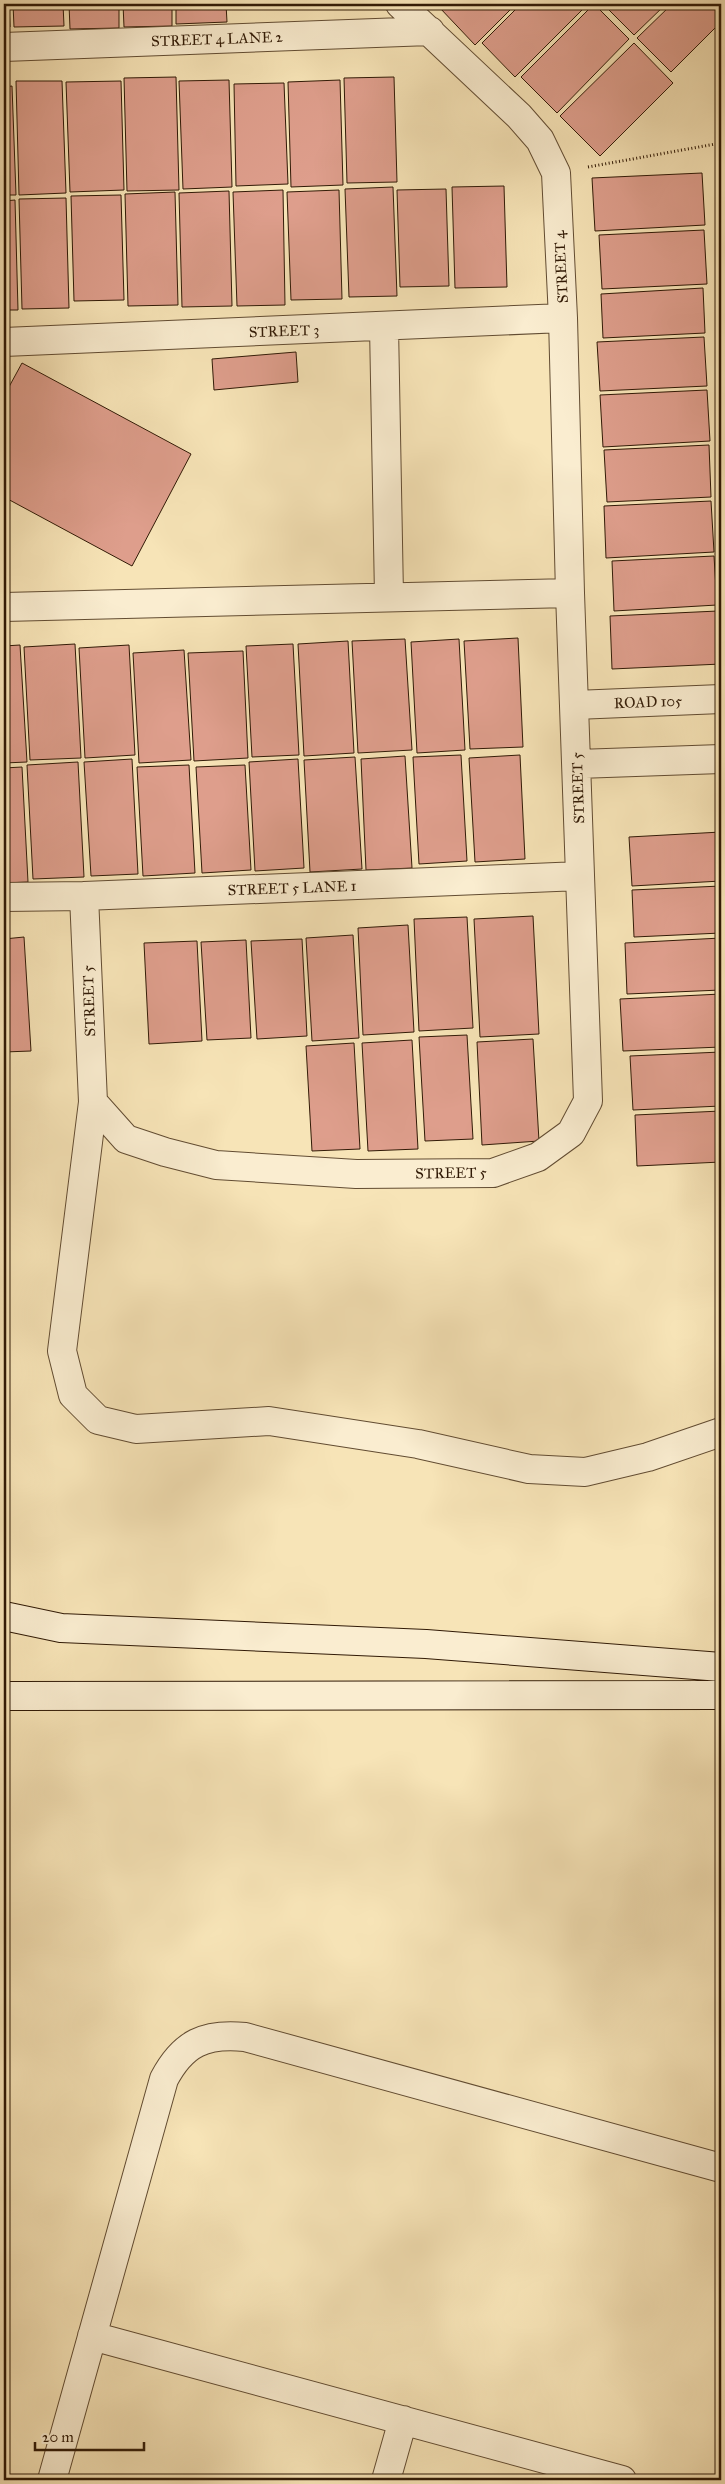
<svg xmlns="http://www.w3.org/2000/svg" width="725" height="2484" viewBox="0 0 725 2484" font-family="'IM FELL Great Primer',serif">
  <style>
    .building { fill: #de9e8c; stroke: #311a06 }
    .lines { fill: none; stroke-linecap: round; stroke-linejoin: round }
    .street-casing { stroke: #624c32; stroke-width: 30 }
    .secondary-casing { stroke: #311a06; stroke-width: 30 }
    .path { stroke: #311a06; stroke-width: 3; stroke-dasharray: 1 2.5; stroke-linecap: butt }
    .street { stroke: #faedd0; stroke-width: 28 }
    .secondary { stroke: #faedd0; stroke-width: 28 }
    .labels { text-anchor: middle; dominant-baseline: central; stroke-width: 4; stroke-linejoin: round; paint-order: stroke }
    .street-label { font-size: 15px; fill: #311a06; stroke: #faedd0 }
  </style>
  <rect width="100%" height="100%" fill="#f7e4b7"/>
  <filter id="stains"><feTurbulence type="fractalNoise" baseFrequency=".004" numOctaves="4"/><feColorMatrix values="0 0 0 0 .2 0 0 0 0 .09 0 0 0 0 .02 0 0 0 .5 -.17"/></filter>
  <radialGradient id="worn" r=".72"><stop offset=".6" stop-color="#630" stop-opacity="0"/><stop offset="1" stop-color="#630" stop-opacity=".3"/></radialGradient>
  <path class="building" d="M4 4H9L10 27 4 28Z
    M13 4H63L64 26 14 27Z
    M69 4H119V28L70 29Z
    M123 4H172V26L124 27Z
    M176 4H226L227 22 176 24Z
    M442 4H516L475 45 439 7Z
    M521 4H588L515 77 482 43Z
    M594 4 629 39 557 113 521 77Z
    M603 4H666L634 35Z
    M672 4H721V22L671 72 637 38Z
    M634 43 673 83 600 156 560 116Z
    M176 77 179 190 127 191 124 78Z
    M394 77 397 182 347 183 344 78Z
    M229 80 232 187 183 189 179 81Z
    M340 80 343 185 291 187 288 82Z
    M16 81H62L66 193 19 195Z
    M121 81 124 190 70 192 66 82Z
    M284 83 288 184 236 186 234 84Z
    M12 86 16 195H4V87Z
    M702 173 705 225 595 231 592 178Z
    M504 186 507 287 455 288 452 187Z
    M393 187 397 296 349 297 345 189Z
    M446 189 449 286 400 287 397 190Z
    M283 190 285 305 237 306 233 192Z
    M339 190 342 299 291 300 287 192Z
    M229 191 232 306 182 307 179 193Z
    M175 192 178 305 128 306 125 194Z
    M121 195 124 300 74 301 71 196Z
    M66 198 69 308 22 309 19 199Z
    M15 200 18 310H4V201Z
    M704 230 707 284 602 289 599 235Z
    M703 288 705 333 603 338 601 294Z
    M704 337 707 386 600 391 597 342Z
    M296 352 298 382 214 390 212 359Z
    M22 363 191 454 132 566 4 497V396Z
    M707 390 710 441 603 447 600 395Z
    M709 445 711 497 607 502 604 450Z
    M711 501 714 552 606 558 604 506Z
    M714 556 717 605 614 611 612 561Z
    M718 611 721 664 612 669 610 616Z
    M518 638 523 747 470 749 464 641Z
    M405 639 412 750 358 753 352 641Z
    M459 639 465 750 417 753 411 642Z
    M348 641 354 753 304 756 298 644Z
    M75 644 81 758 30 760 24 647Z
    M293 644 299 755 252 757 246 646Z
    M20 645 27 762 4 763V646Z
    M129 645 135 755 85 758 79 648Z
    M184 650 191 760 139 763 133 653Z
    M243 651 248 758 194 761 188 653Z
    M461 755 467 861 419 864 413 757Z
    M520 755 525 859 475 862 469 758Z
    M405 756 412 868 366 870 361 759Z
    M355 757 362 869 310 872 304 760Z
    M132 759 138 874 91 876 84 762Z
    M298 759 304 868 255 871 249 762Z
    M78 762 84 877 33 879 27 765Z
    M189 765 195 873 143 876 137 767Z
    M245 765 251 870 202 873 196 767Z
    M22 767 28 882 4 883V768Z
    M721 832V881L632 886 629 837Z
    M721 886V933L634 937 632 890Z
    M533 916 539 1034 480 1037 474 919Z
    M467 917 473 1028 419 1031 414 919Z
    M408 925 414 1032 363 1035 358 928Z
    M353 935 359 1038 312 1041 306 938Z
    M24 937 31 1051 4 1052V939Z
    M721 938V990L627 994 625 943Z
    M302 939 307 1036 257 1039 251 941Z
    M246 940 251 1038 207 1040 201 942Z
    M197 941 202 1041 149 1044 144 943Z
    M721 994V1047L623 1051 620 999Z
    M467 1035 473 1139 425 1141 419 1037Z
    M533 1039 539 1141 482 1145 477 1042Z
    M412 1040 418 1149 368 1151 362 1043Z
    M354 1043 360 1149 312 1151 306 1046Z
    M721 1052V1106L633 1110 630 1056Z
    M721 1111V1162L637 1166 635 1115Z"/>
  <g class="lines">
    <g class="street-casing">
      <path id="street" d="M4 47 430 31
        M384 326 389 596
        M4 342 563 318
        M4 607 570 593
        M575 705 721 699
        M578 764 721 759
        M84 896 93 1102 126 1139 165 1152 216 1165 356 1174 493 1173 538 1157 571 1133 588 1101 570 593 563 318 556 173 540 140 519 116 400 4
        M4 897 84 896 580 876
        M93 1102 62 1351 73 1395 98 1420 136 1429 269 1421 418 1444 529 1469 585 1472 648 1457 721 1432
        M92 2336 622 2480
        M52 2480 164 2079C183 2043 205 2033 245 2037L721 2168
        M386 2480 403 2420"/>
    </g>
    <g class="secondary-casing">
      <path id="secondary" d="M4 1616 61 1628 426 1644 721 1667
        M4 1696 721 1695"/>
    </g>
    <path class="path" d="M588 167 721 143"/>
    <use href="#street" class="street"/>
    <use href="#secondary" class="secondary"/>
  </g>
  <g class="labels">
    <g class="street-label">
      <text transform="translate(217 39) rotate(-2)">STREET 4 LANE 2</text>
      <text transform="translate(561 267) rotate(-93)">STREET 4</text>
      <text transform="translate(284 331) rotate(-2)">STREET 3</text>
      <text transform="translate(648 702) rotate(-2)">ROAD 105</text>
      <text transform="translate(578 788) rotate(-92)">STREET 5</text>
      <text transform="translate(292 888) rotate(-2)">STREET 5 LANE 1</text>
      <text transform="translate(89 1001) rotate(-92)">STREET 5</text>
      <text transform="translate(451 1173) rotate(-1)">STREET 5</text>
    </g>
  </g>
  <rect width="725" height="2484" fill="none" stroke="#f7e4b7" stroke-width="20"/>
  <rect x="5" y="5" width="715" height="2474" fill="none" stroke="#311a06" stroke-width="2.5"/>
  <rect x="10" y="10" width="705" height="2464" fill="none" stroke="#311a06"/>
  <path d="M35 2442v8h109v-8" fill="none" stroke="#311a06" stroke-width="2.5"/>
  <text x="42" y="2442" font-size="15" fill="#311a06" stroke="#faedd0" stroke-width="4" paint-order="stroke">20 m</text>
  <rect width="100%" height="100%" filter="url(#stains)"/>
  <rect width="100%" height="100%" fill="url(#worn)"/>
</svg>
